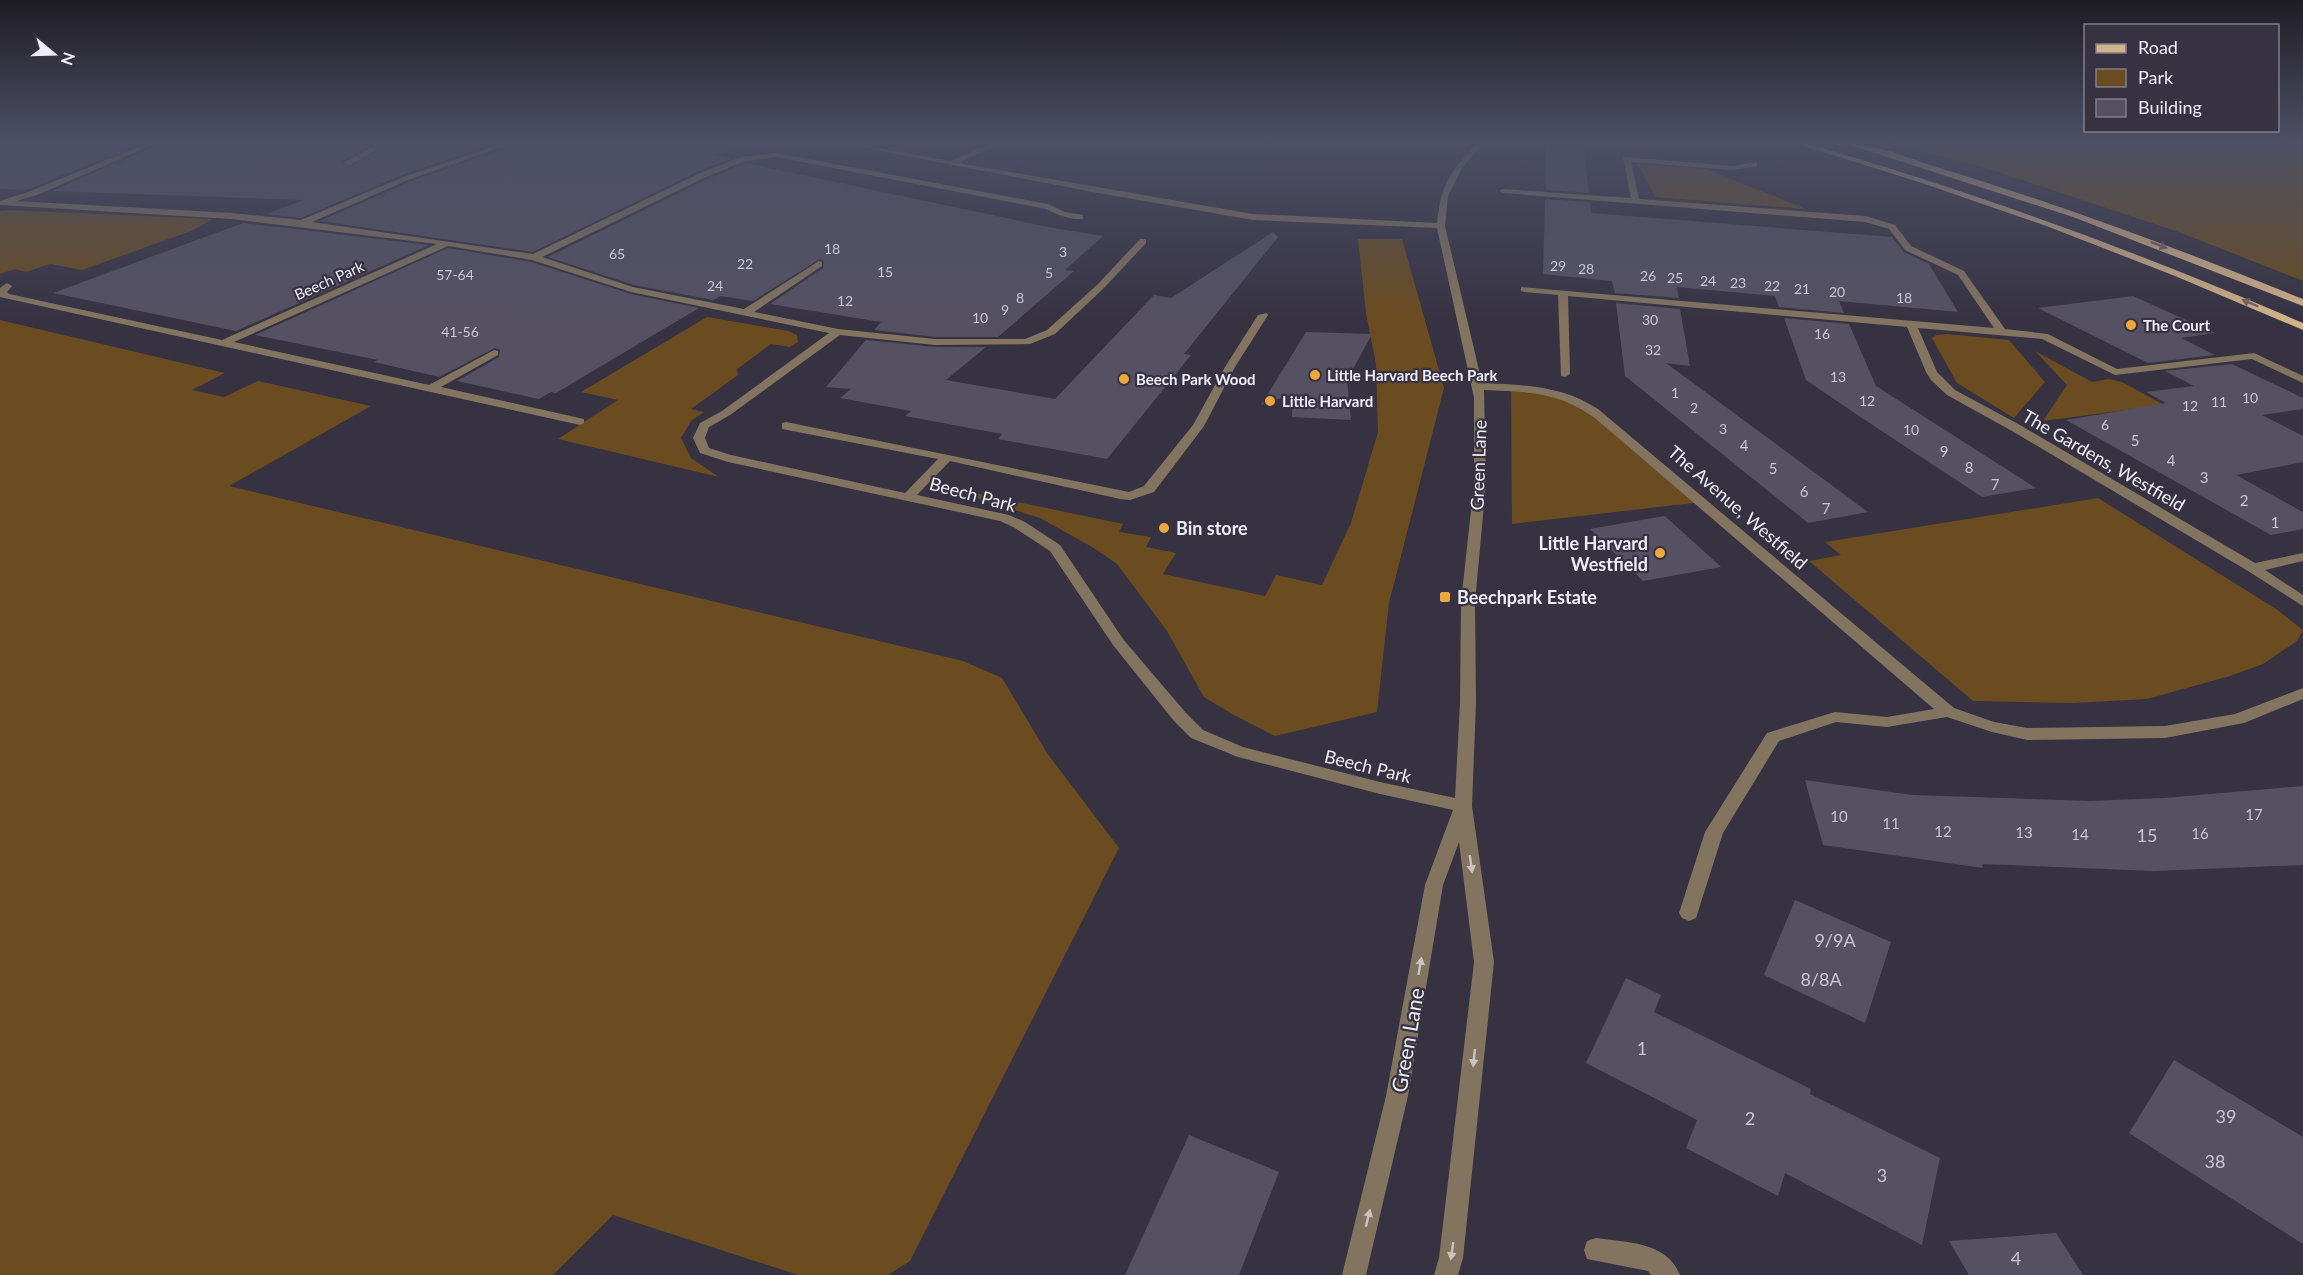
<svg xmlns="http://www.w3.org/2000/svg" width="2303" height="1275" viewBox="0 0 2303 1275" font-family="Lato,sans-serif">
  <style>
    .green { fill: #6a4c20 }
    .building { fill: #555163 }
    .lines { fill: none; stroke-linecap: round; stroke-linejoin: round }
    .minor { fill: #837460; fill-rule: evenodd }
    .major { fill: #d1b289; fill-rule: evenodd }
    .oneway { fill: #74655e }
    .oneway2 { fill: #c9c3c2 }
    .poi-dot { fill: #eda83c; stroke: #363242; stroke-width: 2 }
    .labels { text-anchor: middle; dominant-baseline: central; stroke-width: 4.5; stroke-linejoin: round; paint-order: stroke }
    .far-number-label { font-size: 14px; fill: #c8c6d2 }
    .far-street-label { font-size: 15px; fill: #eeedf7; stroke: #363242 }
    .far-poi-label { font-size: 15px; font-weight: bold; fill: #eeedf7; stroke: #363242; text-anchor: start }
    .number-label { font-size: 15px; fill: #c8c6d2 }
    .street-label { font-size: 18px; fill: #eeedf7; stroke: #363242 }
    .poi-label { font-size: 18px; font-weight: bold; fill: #eeedf7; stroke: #363242; text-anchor: start }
    .near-number-label { font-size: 18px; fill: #c8c6d2 }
    .near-street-label { font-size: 21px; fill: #eeedf7; stroke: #363242 }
  </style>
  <rect width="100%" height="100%" fill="#363242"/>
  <path class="green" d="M1886 142H2303V281L2179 232 1983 167Z
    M1638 164 1706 169 1806 209 1655 197Z
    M9 210 213 219 191 231 82 270 50 264 26 272 15 269 0 274V211Z
    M1358 239H1402L1444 388 1389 603 1377 712 1275 736 1232 714 1204 697 1167 631 1117 564 1094 548 1040 518 967 495 965 491 1123 524 1119 532 1151 537 1146 547 1176 553 1163 574 1265 596 1276 575 1322 585 1351 523 1378 432 1376 364 1366 313Z
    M707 317 788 331 797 335 798 342 790 347 771 344 737 369 738 375 691 409 704 412 691 421 681 438 691 458 719 477 558 439 618 400 581 392Z
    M0 320 225 373 192 390 224 397 258 381 371 406 229 486 963 661 1002 678 1047 753 1119 848 910 1261 888 1275H798L613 1215 553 1275H0Z
    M1947 334 2009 340 2045 382 2014 418 1957 383 1932 338 1936 335Z
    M2035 351 2092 382 2109 379 2122 382 2164 405 2043 421 2067 385Z
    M1511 388 1545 391 1585 406 1702 502 1512 524Z
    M2098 498 2276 609 2303 630 2297 641 2263 664 2230 676 2147 699 2073 703 1973 701 1809 561 1841 555 1825 542Z"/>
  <path class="building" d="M0 142H145L26 190 0 189Z
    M161 142H377L341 162 349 167 392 142H501L402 175 301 218 266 214 304 200 52 191 160 144Z
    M518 142H739V146L715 155 732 158 697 172 533 252 320 221 409 182 517 144Z
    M1545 142H1583L1589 193 1546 190Z
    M746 163 1053 228 1103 236 1065 270 1074 271 998 337H935L874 330 881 322 770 304 823 268 824 261 820 259 753 301 721 296 713 300 634 285 548 257 705 180Z
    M1545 199 1590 202 1591 213 1892 237 1904 252 1929 264 1958 312 1839 301 1844 313 1779 307 1775 296 1677 287 1679 298 1615 293 1612 281 1543 274Z
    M243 223 429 245 236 331 53 293Z
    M1273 232 1278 237 1184 354 1191 355 1107 459 998 439 1002 434 905 416 911 411 840 398 851 389 826 387 866 340 935 347H986L946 380 1055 399 1154 295 1171 298Z
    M448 248 531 262 631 294 699 308 556 393 551 392 539 399 457 381 499 357 500 350 495 348 439 377 374 362 378 360 255 335Z
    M2133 296 2215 333 2181 338 2215 355 2148 363 2038 308Z
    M1616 303 1680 309 1690 366 1666 363 1868 512 1808 523 1625 376Z
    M1784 318 1849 324 1876 386 2036 488 1982 497 1862 418 1806 380Z
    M1306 332 1372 334 1347 380 1351 420 1292 417 1293 394 1261 405Z
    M2232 364 2303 398V409L2262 415 2303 436V462L2236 475 2303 512V529L2271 535 2066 420 2166 403 2146 392 2194 386 2165 371Z
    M1665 516 1721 567 1643 581 1590 529Z
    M1805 780 1912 795 2090 801 2164 798 2303 786V865L2154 871 1982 864 1983 868 1823 845Z
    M1795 900 1891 942 1865 1023 1764 975Z
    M1626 978 1661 995 1654 1012 1811 1089 1810 1094 1940 1158 1922 1245 1785 1173 1778 1196 1686 1148 1697 1120 1586 1063Z
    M2174 1060 2303 1137V1244L2129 1133Z
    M1189 1135 1279 1172 1239 1275H1125Z
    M2056 1233 2083 1275H1969L1949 1241Z"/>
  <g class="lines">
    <path class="minor" d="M150 142H159L37 195 16 201 232 213 301 220 403 177 507 142H516L408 180 312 222 533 254 698 174 741 157 776 153 1048 204 1065 212 1083 215V219C1070 220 1058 215 1046 209L776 157 745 161 704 178 542 257 633 287 744 309 819 261 822 262V266L754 312 838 329 935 339H1025L1047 330 1098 284 1140 239H1146V243L1104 288 1055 334 1030 344 935 345 840 335 730 415 709 427 705 438 709 448 731 455 905 493 938 459 782 429V423L786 422 1129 492 1144 486 1193 425 1225 367 1258 315 1267 313 1268 315 1235 367 1204 426 1154 492 1130 500 1120 499 950 461 917 495 1009 515 1025 522 1060 545 1123 639 1186 713 1203 730 1243 747 1380 782 1455 798 1460 703 1461 602 1474 483V398L1437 228 1253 220 1093 192 834 142H847L950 161 994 142H1002L959 163 1253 214 1437 223C1441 183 1451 171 1478 142H1485L1462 168 1448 196 1445 226 1482 383C1524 385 1561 385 1598 409L1954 708 1994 722 2027 728 2165 726 2235 714 2303 688V699L2244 723 2165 738 2027 740 1992 732 1947 717 1887 727 1836 722 1779 741 1723 833 1696 918 1689 921 1682 918 1679 913 1705 832 1767 733 1835 712 1887 717 1934 709 1595 418C1557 391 1528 392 1484 390L1486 483 1475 602 1476 703 1472 806 1494 962 1463 1258 1458 1275H1434L1439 1258 1474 962 1459 842 1443 885 1408 1096 1366 1275H1342L1386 1096 1425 885 1453 810 1380 794 1238 757 1191 738 1174 721 1113 645 1050 551 1015 528 1000 521 728 462 700 453 693 438 700 423 722 411 829 333 631 292 532 260 448 246 234 342 429 385 494 350 498 351V355L441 387 584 419V423L580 425 0 297V288L7 283 12 286 7 292 9 294 222 340 437 244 232 219 0 205V201L31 191Z
      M381 142H390L350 165 343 163Z
      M1623 157 1733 166 1757 162V166L1733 170 1631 162 1639 199 1866 216 1895 225 1911 246 1964 271 2005 329 2048 334 2117 369 2254 353 2303 376V383L2252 359 2115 375 2042 339 1918 328 1937 372 1955 390 2020 425 2255 563 2303 553V561L2265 570 2303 595V606L2248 571 2012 431 1947 395 1931 380 1926 372 1907 327 1568 296 1570 374 1565 377 1561 376 1558 295 1524 292 1521 291V287L1994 328 1958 275 1905 250 1889 229 1865 222 1503 193 1499 191 1503 189 1631 198Z
      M1596 1238C1628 1243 1666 1241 1680 1275H1651L1648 1271 1587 1259 1584 1250 1587 1241Z"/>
    <path class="major" d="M1791 142H1801C1973 191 2139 252 2303 323V330L2175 276 2049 227 1922 183Z
      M1841 142C1863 140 1911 159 1933 166 2059 204 2182 250 2303 299V306L2073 217Z"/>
  </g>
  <defs><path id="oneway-solid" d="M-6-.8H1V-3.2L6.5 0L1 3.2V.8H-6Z" transform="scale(1.5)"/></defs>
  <g class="oneway">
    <use href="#oneway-solid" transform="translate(2159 245) rotate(21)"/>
    <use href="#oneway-solid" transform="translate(2250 303) rotate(-157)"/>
  </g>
  <g class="oneway2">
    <use href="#oneway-solid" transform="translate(1471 864) rotate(82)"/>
    <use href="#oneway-solid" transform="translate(1420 966) rotate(-80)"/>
    <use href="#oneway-solid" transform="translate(1474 1058) rotate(96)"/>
    <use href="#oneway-solid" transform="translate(1368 1218) rotate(-76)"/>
    <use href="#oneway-solid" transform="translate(1452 1251) rotate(98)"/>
  </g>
  <linearGradient id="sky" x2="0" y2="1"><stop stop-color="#1e1c24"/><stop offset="0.44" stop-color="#4c4f65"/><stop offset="1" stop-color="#4c4f65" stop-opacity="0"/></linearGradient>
  <rect width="2303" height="320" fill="url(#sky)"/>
  <g class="poi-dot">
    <circle cx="2131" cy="325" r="6"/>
    <circle cx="1315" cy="375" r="6"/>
    <circle cx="1124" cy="379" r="6"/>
    <circle cx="1270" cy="401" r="6"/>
    <circle cx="1164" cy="528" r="6"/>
    <circle cx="1660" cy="553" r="6"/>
    <rect x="1439" y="591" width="12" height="12" rx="3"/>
  </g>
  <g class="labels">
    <g class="far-number-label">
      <text x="832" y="248">18</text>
      <text x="1063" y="251">3</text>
      <text x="617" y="253">65</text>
      <text x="745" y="263">22</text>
      <text x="1558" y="265">29</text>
      <text x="1586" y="268">28</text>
      <text x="885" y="271">15</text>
      <text x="1049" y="272">5</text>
      <text x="455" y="274">57-64</text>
      <text x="1648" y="275">26</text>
      <text x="1675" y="277">25</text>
      <text x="1708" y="280">24</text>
      <text x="1738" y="282">23</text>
      <text x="715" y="285">24</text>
      <text x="1772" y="285">22</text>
      <text x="1802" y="288">21</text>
      <text x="1837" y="291">20</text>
      <text x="1020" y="297">8</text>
      <text x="1904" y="297">18</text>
      <text x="845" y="300">12</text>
      <text x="1005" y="309">9</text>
      <text x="980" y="317">10</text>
      <text x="1650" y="319">30</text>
      <text x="460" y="331">41-56</text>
      <text x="1822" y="333">16</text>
      <text x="1653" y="349">32</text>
      <text x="1838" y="376">13</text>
      <text x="1675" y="392">1</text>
      <text x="2250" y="397">10</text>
      <text x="1867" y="400">12</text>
      <text x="2219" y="401">11</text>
      <text x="2190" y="405">12</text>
      <text x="1694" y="407">2</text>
      <text x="2105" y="424">6</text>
      <text x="1723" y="428">3</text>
      <text x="1911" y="429">10</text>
    </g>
    <g class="far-street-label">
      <text transform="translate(329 280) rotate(-24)">Beech Park</text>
    </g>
    <g class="far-poi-label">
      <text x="2143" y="325">The Court</text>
      <text x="1327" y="375">Little Harvard Beech Park</text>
      <text x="1136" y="379">Beech Park Wood</text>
      <text x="1282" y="401">Little Harvard</text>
    </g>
    <g class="number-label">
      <text x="2135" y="440">5</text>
      <text x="1744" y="445">4</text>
      <text x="1944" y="451">9</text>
      <text x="2171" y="460">4</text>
      <text x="1969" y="467">8</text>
      <text x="1773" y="468">5</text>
      <text x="2204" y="477">3</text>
      <text x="1995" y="484">7</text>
      <text x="1804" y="491">6</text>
      <text x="2244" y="500">2</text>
      <text x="1826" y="508">7</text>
      <text x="2275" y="522">1</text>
      <text x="2254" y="814">17</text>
      <text x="1839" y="816">10</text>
      <text x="1891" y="823">11</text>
      <text x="1943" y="831">12</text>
      <text x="2024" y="832">13</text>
      <text x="2200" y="833">16</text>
      <text x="2080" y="834">14</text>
    </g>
    <g class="street-label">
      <text transform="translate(2104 460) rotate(30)">The Gardens, Westfield</text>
      <text transform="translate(1478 465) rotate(-88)">Green Lane</text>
      <text transform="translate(973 494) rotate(15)">Beech Park</text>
      <text transform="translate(1738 507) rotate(41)">The Avenue, Westfield</text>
      <text transform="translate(1368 766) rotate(14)">Beech Park</text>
    </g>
    <g class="poi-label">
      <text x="1176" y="528">Bin store</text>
      <text x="1648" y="543" text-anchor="end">Little Harvard<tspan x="1648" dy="21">Westfield</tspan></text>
      <text x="1457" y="597">Beechpark Estate</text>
    </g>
    <g class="near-number-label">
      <text x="2147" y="835">15</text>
      <text x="1835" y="940">9/9A</text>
      <text x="1821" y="979">8/8A</text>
      <text x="1642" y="1048">1</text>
      <text x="2226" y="1116">39</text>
      <text x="1750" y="1118">2</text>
      <text x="2215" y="1161">38</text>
      <text x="1882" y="1175">3</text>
      <text x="2016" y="1258">4</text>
    </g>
    <g class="near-street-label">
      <text transform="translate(1407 1040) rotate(-80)">Green Lane</text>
    </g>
  </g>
  <rect x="2084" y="24" width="195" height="108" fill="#363242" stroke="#807d8a" stroke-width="1.5"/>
  <rect x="2096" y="44" width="30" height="9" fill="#d1b289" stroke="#807d8a" stroke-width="1.5"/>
  <text x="2138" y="54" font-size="18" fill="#eeedf7">Road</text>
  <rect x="2096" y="69" width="30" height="18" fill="#6a4c20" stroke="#807d8a" stroke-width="1.5"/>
  <text x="2138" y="84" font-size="18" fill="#eeedf7">Park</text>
  <rect x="2096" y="99" width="30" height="18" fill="#555163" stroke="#807d8a" stroke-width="1.5"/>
  <text x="2138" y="114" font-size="18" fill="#eeedf7">Building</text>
  <g transform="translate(54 54) rotate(109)" stroke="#363242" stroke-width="4.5" paint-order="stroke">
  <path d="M0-4.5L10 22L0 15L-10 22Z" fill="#eeedf7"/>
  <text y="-9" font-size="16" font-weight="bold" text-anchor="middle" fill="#eeedf7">N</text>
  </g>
</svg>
